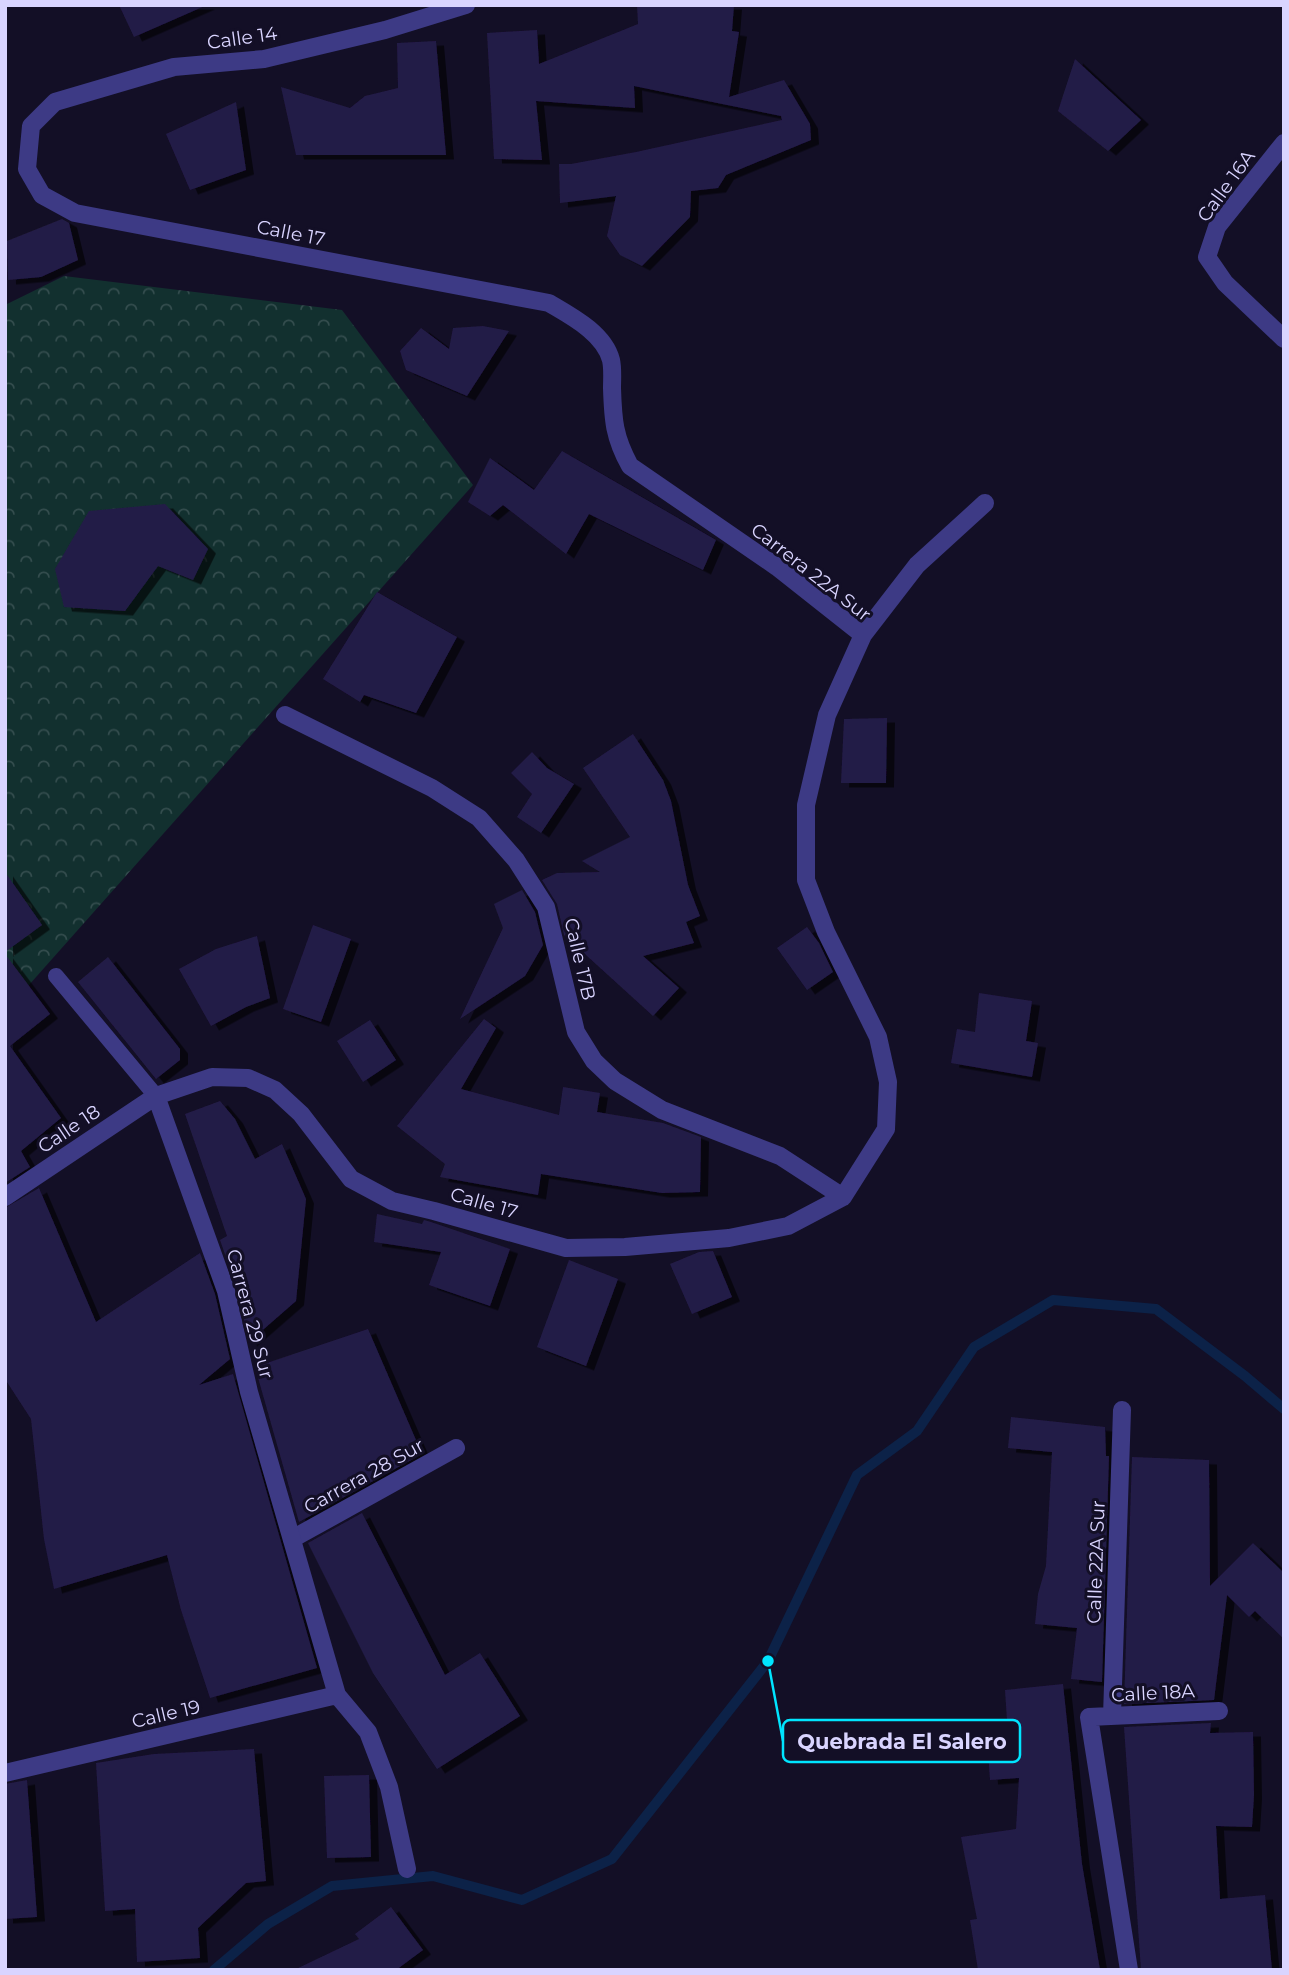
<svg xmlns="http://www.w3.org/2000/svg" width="1289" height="1975" viewBox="0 0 1289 1975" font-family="Montserrat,sans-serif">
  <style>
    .forest { fill: url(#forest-crowns) }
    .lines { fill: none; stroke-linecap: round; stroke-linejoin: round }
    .stream { stroke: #0c2248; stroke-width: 10 }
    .building { fill: #241b47; filter: url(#shadow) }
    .service { stroke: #3d3a85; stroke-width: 16 }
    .pedestrian { stroke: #3d3a85; stroke-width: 18 }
    .minor { stroke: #3d3a85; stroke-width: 18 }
    .labels { text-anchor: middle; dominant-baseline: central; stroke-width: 6; stroke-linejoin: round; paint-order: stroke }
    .street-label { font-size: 19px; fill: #d9d4ff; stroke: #130f26 }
    .leader { fill: none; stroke: #00e5ff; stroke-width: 2.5 }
    .callout-dot { fill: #00e5ff; stroke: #130f26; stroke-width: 2.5 }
    .callout { fill: #130f26; stroke: #00e5ff; stroke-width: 2.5 }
    .callout-label { font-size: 21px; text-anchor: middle; font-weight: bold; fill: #d9d4ff }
  </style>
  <defs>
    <pattern id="forest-crowns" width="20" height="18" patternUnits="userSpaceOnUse" patternTransform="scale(1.75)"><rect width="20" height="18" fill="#12302f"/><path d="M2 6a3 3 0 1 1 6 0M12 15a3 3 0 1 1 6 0" fill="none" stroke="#344d4e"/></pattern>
    <filter id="shadow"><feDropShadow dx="8" dy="4.5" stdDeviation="0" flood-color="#0009"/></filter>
  </defs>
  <rect width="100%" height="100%" fill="#130f26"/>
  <path class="forest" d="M64 276 342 310 473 485 5 1012V305Z"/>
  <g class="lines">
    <path class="stream" d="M214 1970 268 1924 332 1886 433 1876 522 1900 612 1859 768 1661 857 1475 917 1431 974 1347 1053 1300 1156 1309 1245 1376 1284 1409"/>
  </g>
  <path class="building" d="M119 5H207L134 37Z
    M637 5H734L732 31 739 32 729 97 784 80 810 124 811 140 726 175 718 188 691 191 690 217 642 266 620 255 607 236 616 196 560 203 559 164H571L636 152 782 120 781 116 634 86 635 108 536 101 542 160 494 159 487 33 537 30 539 64 638 24Z
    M436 41 446 155H296L281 87 350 108 365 96 398 88 397 43Z
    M1075 59 1141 120 1108 151 1058 111Z
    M236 102 246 170 190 190 166 134Z
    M62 219 69 223 78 260 41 277 8 280 7 241Z
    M483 326 509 331 467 396 406 370 400 351 421 328 449 349 453 328Z
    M562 451 716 540 703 570 589 514 566 554 503 505 490 516 468 502 490 458 534 490Z
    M165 504 208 549 193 580 158 566 125 611 64 607 55 569 89 511Z
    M377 592 457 637 416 713 364 695 360 702 323 679Z
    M887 718 886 783H841L844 719Z
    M633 734 663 780 671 801 688 885 700 916 686 922 694 943 643 956 679 988 653 1016 564 935 557 904 542 880 557 873 600 872 582 861 630 837 583 768Z
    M532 752 547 768 574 784 541 833 517 817 532 794 511 773Z
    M5 872 42 925 5 952Z
    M522 890 535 912 543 945 525 976 460 1019 503 928 494 904Z
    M313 925 351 939 321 1022 283 1009Z
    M807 927 819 943 833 972 807 990 777 948Z
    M257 936 270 998 246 1007 211 1026 179 969 216 949Z
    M5 954 50 1014 10 1046 61 1118 21 1151 30 1167 5 1183Z
    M108 957 180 1049V1060L156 1079 78 982Z
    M979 993 1032 1001 1026 1041 1038 1043 1032 1077 951 1063 957 1029 975 1032Z
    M484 1019 496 1028 461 1089 559 1115 563 1087 600 1093 597 1112 663 1123 701 1137 700 1192 662 1193 541 1174 538 1195 440 1177 445 1164 397 1126Z
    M370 1020 396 1060 363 1082 337 1041Z
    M220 1101 235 1119 255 1159 282 1144 306 1199 296 1301 249 1342 237 1288 220 1240 227 1236 185 1114Z
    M39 1188 96 1322 200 1253 215 1294 230 1359 199 1385 233 1374 317 1668 210 1698 181 1610 167 1555 54 1589 44 1539 31 1419 5 1379V1208Z
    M377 1214 422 1224 424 1220 431 1222 510 1249 490 1306 429 1285 441 1252 374 1242Z
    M713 1251 732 1297 692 1314 670 1264 699 1252Z
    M569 1260 618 1279 586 1366 537 1347Z
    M368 1329 422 1454 299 1522 255 1367Z
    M1011 1417 1105 1427 1106 1456H1109L1102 1682 1071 1679 1077 1628 1035 1624 1038 1594 1046 1566 1052 1452 1008 1448Z
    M1132 1457 1209 1460 1210 1586 1253 1543 1284 1573V1639L1255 1611 1249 1617 1227 1595 1214 1700 1124 1704Z
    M362 1513 445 1675 480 1653 520 1716 437 1769 373 1673 308 1543Z
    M1063 1684 1082 1864 1100 1970H978L970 1920 977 1919 961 1837 1016 1829 1019 1778 990 1780 988 1752 1009 1750 1005 1690Z
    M1211 1723 1210 1733 1253 1732 1254 1795 1252 1827 1216 1826 1220 1899 1265 1895 1272 1970H1141L1124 1727Z
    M254 1749 266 1881 246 1883 198 1928 200 1958 137 1962 135 1909 105 1911 96 1763 154 1754Z
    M369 1775 371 1857 327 1858 324 1776Z
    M27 1780 37 1917 5 1919V1784Z
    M391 1907 423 1950 396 1970H294L359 1939 355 1934Z"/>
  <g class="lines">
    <path class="service" d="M56 976 156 1096"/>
    <path class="pedestrian" d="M292 1539 456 1448"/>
    <path class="minor" d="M466 5 385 30 264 59 174 67 55 102 31 126 27 169 42 195 75 213 549 303C571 316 604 333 611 360 613 369 612 379 612 388 613 420 614 437 630 466L777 567 863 635
      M1284 143 1217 227 1207 257 1225 283 1284 339
      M285 715 432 788 479 818 516 860 546 907 576 1032 594 1061 615 1081 662 1110 780 1156 843 1197
      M156 1096 226 1291 249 1392 337 1695 368 1732 389 1787 407 1869
      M5 1197 156 1096 212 1077 248 1078 275 1090 301 1114 351 1179 392 1201 434 1211 566 1248 625 1247 729 1238 788 1226 843 1197 886 1129 888 1082 878 1037 826 932 806 880V805L827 715 863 635 917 565 985 503
      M1112 1716 1122 1410
      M5 1773 337 1695
      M1129 1970 1089 1717 1219 1711"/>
  </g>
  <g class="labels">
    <g class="street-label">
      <text transform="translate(242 38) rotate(-8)">Calle 14</text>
      <text transform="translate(1226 186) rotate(-54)">Calle 16A</text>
      <text transform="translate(291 233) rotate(11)">Calle 17</text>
      <text transform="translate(811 572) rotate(38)">Carrera 22A Sur</text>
      <text transform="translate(580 959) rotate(77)">Calle 17B</text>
      <text transform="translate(69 1129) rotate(-34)">Calle 18</text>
      <text transform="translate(484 1203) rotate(16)">Calle 17</text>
      <text transform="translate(250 1314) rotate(75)">Carrera 29 Sur</text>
      <text transform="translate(364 1476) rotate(-29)">Carrera 28 Sur</text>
      <text transform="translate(1096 1562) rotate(-88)">Calle 22A Sur</text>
      <text transform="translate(1153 1693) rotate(-3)">Calle 18A</text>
      <text transform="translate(166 1714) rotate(-13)">Calle 19</text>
    </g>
  </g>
  <path class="leader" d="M768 1661L783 1741"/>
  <circle class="callout-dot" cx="768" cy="1661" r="7"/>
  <rect class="callout" x="783" y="1720" width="237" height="42" rx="7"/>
  <g class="callout-label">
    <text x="902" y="1749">Quebrada El Salero</text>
  </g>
  <rect width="1289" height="1975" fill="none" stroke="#d9d4ff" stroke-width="14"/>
</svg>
